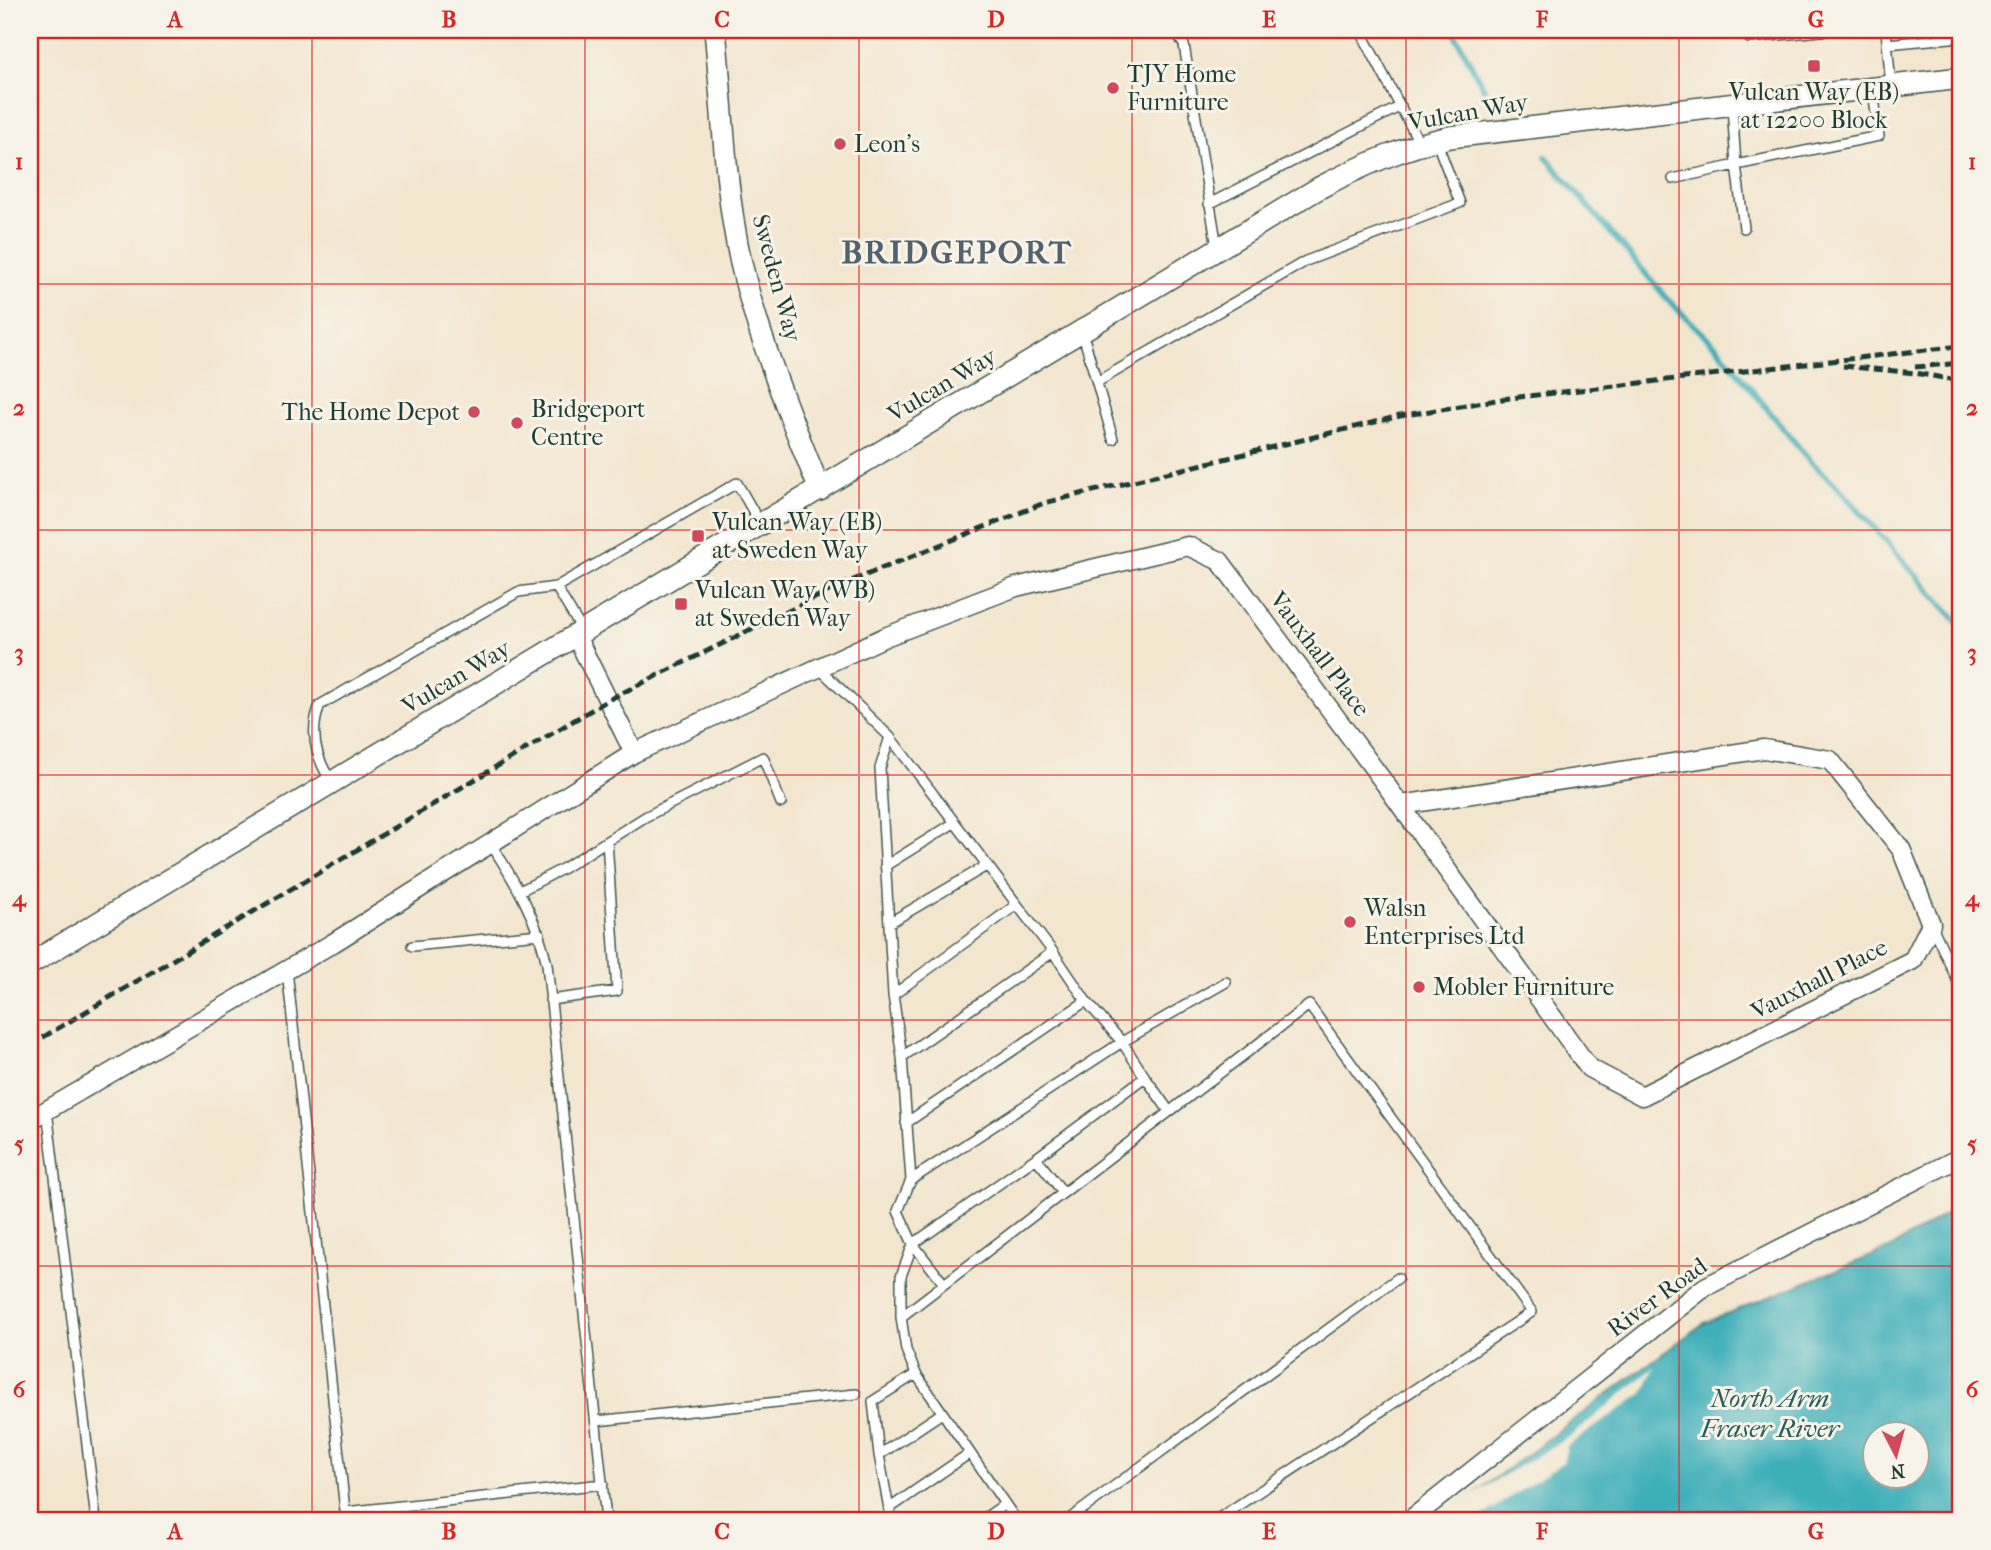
<svg xmlns="http://www.w3.org/2000/svg" width="1991" height="1550" viewBox="0 0 1991 1550" font-family="'IM FELL French Canon',serif">
  <style>
    .water { fill: #3eafb9; stroke: #2e7676; stroke-width: 2; fill-rule: evenodd }
    .pier { fill: #f3e6cf }
    .lines { fill: none; stroke-linecap: round; stroke-linejoin: round }
    .stream { stroke: #3eafb9; stroke-width: 6 }
    .service-casing { stroke: #3f564b; stroke-width: 12 }
    .minor-casing { stroke: #3f564b; stroke-width: 21 }
    .tertiary-casing { stroke: #3f564b; stroke-width: 24 }
    .service { stroke: #fff; stroke-width: 9 }
    .minor { stroke: #fff; stroke-width: 18 }
    .tertiary { stroke: #fff; stroke-width: 21 }
    .rail { stroke: #1f3d34; stroke-width: 5; stroke-dasharray: 10 5; stroke-linecap: butt }
    .grid { fill: none; stroke: #d62828; stroke-width: 2; stroke-opacity: 0.55 }
    .poi-dot { fill: #d1495b; stroke: #f7f3e8; stroke-width: 2.5 }
    .labels { text-anchor: middle; dominant-baseline: central; stroke-width: 6; stroke-linejoin: round; paint-order: stroke }
    .poi-label { font-size: 24px; fill: #1f3d34; stroke: #f7f3e8; text-anchor: start }
    .street-label { font-size: 24px; fill: #1f3d34; stroke: #f7f3e8 }
    .water-label { font-size: 26px; font-style: italic; fill: #285f5c; stroke: #f7f3e8 }
    .district-label { font-size: 32px; font-weight: bold; letter-spacing: 2px; fill: #55626d; stroke: #f7f3e8 }
    .neatline { fill: none; stroke: #d62828; stroke-width: 2.5 }
    .grid-label { font-size: 23px; text-anchor: middle; font-weight: bold; fill: #d62828 }
  </style>
  <rect width="100%" height="100%" fill="#f7f3e8"/>
  <filter id="ink" filterUnits="userSpaceOnUse"><feTurbulence type="fractalNoise" baseFrequency=".0143" numOctaves="2"/><feDisplacementMap in="SourceGraphic" scale="14" xChannelSelector="R" yChannelSelector="G"/><feConvolveMatrix kernelMatrix="1 2 1 2 8 2 1 2 1" color-interpolation-filters="sRGB"/></filter>
  <filter id="wash" filterUnits="userSpaceOnUse"><feTurbulence type="fractalNoise" baseFrequency=".00686" numOctaves="4" result="noise"/><feDisplacementMap in="SourceGraphic" scale="28" xChannelSelector="R" yChannelSelector="G"/><feGaussianBlur stdDeviation="1.57" result="paint"/><feColorMatrix in="noise" values="0 0 0 0 0 0 0 0 0 0 0 0 0 0 0 0 0 1.4 0 .05"/><feComposite in="paint" operator="in"/></filter>
  <g filter="url(#wash)">
    <rect width="100%" height="100%" fill="#f3e6cf"/>
    <path class="water" d="M1961 1205V1520H1439L1704 1323 1889 1249ZM1876 1434H1918V1476H1876Z"/>
    <path class="pier" d="M1655 1367 1643 1393 1567 1446 1563 1462 1476 1520H1435L1446 1510 1572 1435Z"/>
    <g class="lines">
      <path class="stream" d="M1453 30 1484 89
        M1546 157 1670 302 1717 347 1809 460 1838 487 1961 626"/>
    </g>
  </g>
  <g filter="url(#ink)">
    <g class="lines">
      <g class="service-casing">
        <path id="service" d="M1175 30 1184 45 1217 247
          M1360 30 1420 144
          M1886 30 1891 86
          M1749 38 1831 30
          M1887 44 1961 37
          M1732 106 1736 165 1879 136 1873 90
          M1673 179 1736 165 1744 228
          M1209 204 1401 106
          M1082 331 1113 439
          M1097 382 1306 261 1460 203 1436 140
          M556 587 582 630
          M819 668 890 737 1053 952 1086 1001 1122 1042 1145 1077 1036 1158 913 1244 901 1276V1317L906 1350 916 1374 1016 1520
          M890 737 880 768 893 995 902 1057 911 1180
          M331 781C316 758 309 732 320 705L518 592 556 587 737 483 761 525
          M491 844C516 883 537 919 547 964L606 1520
          M885 866 954 823
          M520 891 564 868 645 817 763 757 781 803
          M889 923 986 866
          M1932 926 1961 988
          M412 946 540 934
          M287 970 346 1520
          M893 995 1016 905
          M550 1000 617 991 607 841
          M902 1057 1053 952
          M1145 1077 1169 1111
          M47 1110 96 1520
          M906 1123 1086 1001
          M1036 1158 1062 1191
          M944 1284 913 1244 898 1211 911 1180 1122 1042 1226 982
          M901 1317 1309 1005 1532 1312 1216 1520
          M596 1421 856 1394
          M879 1455 873 1401 916 1374
          M890 1508 970 1453
          M345 1512 603 1484
          M891 1520 879 1455 942 1413
          M982 1520 1005 1504
          M1068 1520 1398 1278"/>
      </g>
      <g class="minor-casing">
        <path id="minor" d="M576 636 634 753
          M30 1120 333 943 634 753 885 637 1016 587 1188 546 1220 561 1386 785 1589 1068 1642 1096 1913 960 1931 924 1901 849 1830 760 1764 749 1401 805
          M1410 1520 1705 1287 1961 1157"/>
      </g>
      <g class="tertiary-casing">
        <path id="tertiary" d="M715 30C723 107 724 187 741 263 759 340 790 417 820 490
          M30 964 1319 188C1361 166 1403 147 1450 137L1961 78"/>
      </g>
      <use href="#service" class="service"/>
      <use href="#minor" class="minor"/>
      <use href="#tertiary" class="tertiary"/>
      <path class="rail" d="M1843 366 1915 373 1961 381
        M1915 367 1961 363
        M30 1045 608 700 841 585 1044 503 1400 416 1502 399 1961 346
        M30 1064 39 1057"/>
    </g>
  </g>
  <path class="grid" d="M312 30V1520M585 30V1520M859 30V1520M1132 30V1520M1406 30V1520M1679 30V1520M30 284H1961M30 530H1961M30 775H1961M30 1020H1961M30 1266H1961"/>
  <g class="poi-dot">
    <rect x="1807" y="59" width="14" height="14" rx="3.5"/>
    <circle cx="1113" cy="88" r="7"/>
    <circle cx="840" cy="144" r="7"/>
    <circle cx="474" cy="412" r="7"/>
    <circle cx="517" cy="423" r="7"/>
    <rect x="691" y="529" width="14" height="14" rx="3.5"/>
    <rect x="674" y="597" width="14" height="14" rx="3.5"/>
    <circle cx="1350" cy="922" r="7"/>
    <circle cx="1419" cy="987" r="7"/>
  </g>
  <g class="labels">
    <g class="poi-label">
      <text x="1127" y="74">TJY Home<tspan x="1127" dy="28">Furniture</tspan></text>
      <text x="1814" y="92" text-anchor="middle">Vulcan Way (EB)<tspan x="1814" dy="28">at 12200 Block</tspan></text>
      <text x="854" y="144">Leon's</text>
      <text x="531" y="409">Bridgeport<tspan x="531" dy="28">Centre</tspan></text>
      <text x="460" y="412" text-anchor="end">The Home Depot</text>
      <text x="712" y="522">Vulcan Way (EB)<tspan x="712" dy="28">at Sweden Way</tspan></text>
      <text x="695" y="590">Vulcan Way (WB)<tspan x="695" dy="28">at Sweden Way</tspan></text>
      <text x="1364" y="908">Walsn<tspan x="1364" dy="28">Enterprises Ltd</tspan></text>
      <text x="1433" y="987">Mobler Furniture</text>
    </g>
    <g class="street-label">
      <text transform="translate(1468 112) rotate(-10)">Vulcan Way</text>
      <text transform="translate(777 278) rotate(75)">Sweden Way</text>
      <text transform="translate(942 385) rotate(-31)">Vulcan Way</text>
      <text transform="translate(1320 654) rotate(53)">Vauxhall Place</text>
      <text transform="translate(456 677) rotate(-31)">Vulcan Way</text>
      <text transform="translate(1819 979) rotate(-27)">Vauxhall Place</text>
      <text transform="translate(1657 1297) rotate(-36)">River Road</text>
    </g>
    <g class="water-label">
      <text x="1770" y="1398">North Arm<tspan x="1770" dy="30">Fraser River</tspan></text>
    </g>
    <g class="district-label">
      <text x="957" y="252">BRIDGEPORT</text>
    </g>
  </g>
  <rect width="1991" height="1550" fill="none" stroke="#f7f3e8" stroke-width="77"/>
  <g transform="translate(1896 1455) rotate(174)"><circle r="33" fill="#f7f3e8" stroke="#a1aaa0" stroke-width="2"/>
  <path d="M0-5L12 26L0 18L-12 26Z" fill="#d1495b"/>
  <text y="-10" font-size="19" font-weight="bold" text-anchor="middle" fill="#1f3d34">N</text>
  </g>
  <rect x="38" y="38" width="1914" height="1474" class="neatline"/>
  <g class="grid-label">
    <text x="175" y="27">A</text>
    <text x="449" y="27">B</text>
    <text x="722" y="27">C</text>
    <text x="996" y="27">D</text>
    <text x="1269" y="27">E</text>
    <text x="1542" y="27">F</text>
    <text x="1816" y="27">G</text>
    <text x="19" y="169">1</text>
    <text x="1972" y="169">1</text>
    <text x="19" y="415">2</text>
    <text x="1972" y="415">2</text>
    <text x="19" y="660">3</text>
    <text x="1972" y="660">3</text>
    <text x="19" y="906">4</text>
    <text x="1972" y="906">4</text>
    <text x="19" y="1151">5</text>
    <text x="1972" y="1151">5</text>
    <text x="19" y="1397">6</text>
    <text x="1972" y="1397">6</text>
    <text x="175" y="1539">A</text>
    <text x="449" y="1539">B</text>
    <text x="722" y="1539">C</text>
    <text x="996" y="1539">D</text>
    <text x="1269" y="1539">E</text>
    <text x="1542" y="1539">F</text>
    <text x="1816" y="1539">G</text>
  </g>
</svg>
